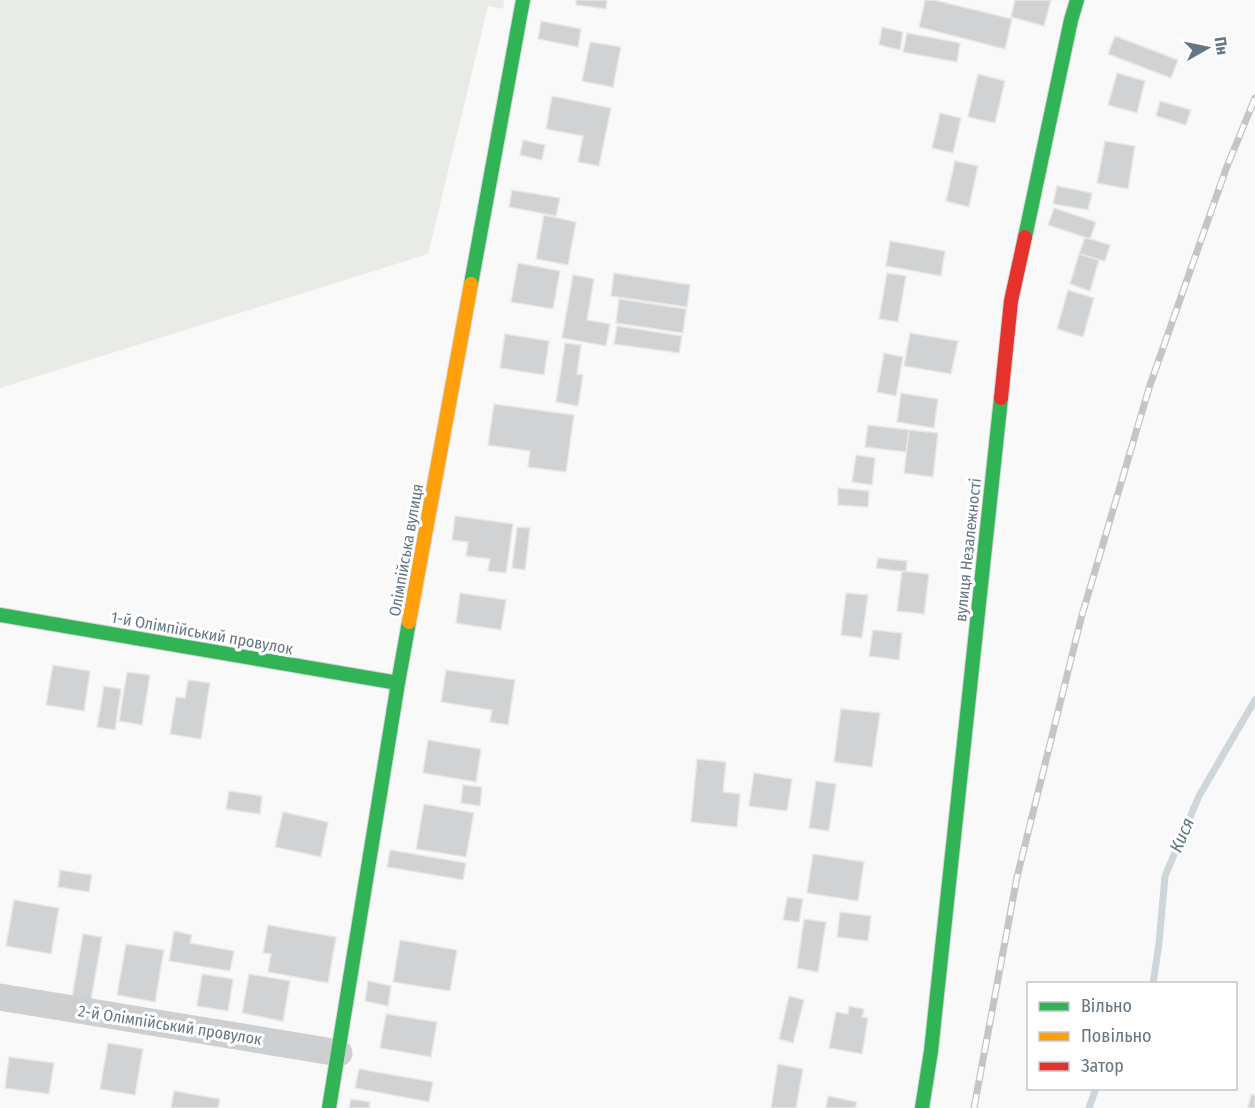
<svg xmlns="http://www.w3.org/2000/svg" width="1255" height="1108" viewBox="0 0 1255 1108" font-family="'Fira Sans Condensed',sans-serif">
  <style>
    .green { fill: #e8ebe6 }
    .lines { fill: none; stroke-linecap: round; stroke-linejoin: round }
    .stream { stroke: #ced6d9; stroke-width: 7 }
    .building { fill: #d0d2d3; stroke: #e8e8e8; stroke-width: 1.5 }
    .fast-casing { stroke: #d5d6d7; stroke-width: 16 }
    .slow-casing { stroke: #d5d6d7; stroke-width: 16 }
    .jam-casing { stroke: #d5d6d7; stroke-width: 16 }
    .street { stroke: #cecfd0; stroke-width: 27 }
    .fast { stroke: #30b455; stroke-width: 14 }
    .slow { stroke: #ff9f0a; stroke-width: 14 }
    .jam { stroke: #e5322d; stroke-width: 14 }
    .rail-casing { stroke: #c3c5c6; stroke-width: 7 }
    .rail { stroke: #fff; stroke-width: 4.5; stroke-dasharray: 14; stroke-linecap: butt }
    .labels { text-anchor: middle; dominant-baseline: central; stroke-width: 6; stroke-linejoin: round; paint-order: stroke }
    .street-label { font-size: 16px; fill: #657683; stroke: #fff }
    .water-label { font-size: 18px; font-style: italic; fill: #60757c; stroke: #fff }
  </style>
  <rect width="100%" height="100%" fill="#f9f9f9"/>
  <path class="green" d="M0 0H504L503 9 488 6 428 254 0 388Z"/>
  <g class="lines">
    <path class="stream" d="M1153 984 1159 943 1165 876 1199 796 1255 700
      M1089 1108 1096 1088"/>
  </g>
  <path class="building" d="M576 0H607L606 9 576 5Z
    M925 0H934L1012 19 1005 49 919 27Z
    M1015 0H1051L1044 26 1011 17Z
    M541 21 581 29 578 47 538 39Z
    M882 27 903 32 900 50 879 45Z
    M907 33 960 43 957 62 903 52Z
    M1115 36 1178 60 1171 78 1108 54Z
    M590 42 621 47 613 87 582 81Z
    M1117 73 1145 81 1137 113 1108 105Z
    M978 74 1005 81 995 123 968 117Z
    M552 96 611 108 599 166 578 162 583 136 546 129Z
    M1160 101 1191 110 1186 125 1156 116Z
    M940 113 961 118 953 153 932 148Z
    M523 140 545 145 542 160 520 155Z
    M1105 141 1135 146 1128 189 1097 183Z
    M955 161 978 166 969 207 946 201Z
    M1057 186 1092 193 1088 210 1053 204Z
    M512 190 560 198 556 216 509 207Z
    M1054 208 1096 222 1090 239 1048 225Z
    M544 215 576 222 568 265 536 259Z
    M1085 237 1110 245 1105 261 1079 254Z
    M890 241 945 251 941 276 886 266Z
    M1079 254 1099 260 1090 291 1070 284Z
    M518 263 560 271 553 309 511 302Z
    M614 273 690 285 687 307 611 296Z
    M887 273 906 276 898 322 879 319Z
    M573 275 594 279 587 320 610 324 606 346 562 338Z
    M1068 290 1094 298 1083 337 1057 329Z
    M619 299 686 309 683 333 616 323Z
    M617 326 682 336 679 353 614 344Z
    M910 333 958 341 951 374 904 366Z
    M505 334 549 341 544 375 500 368Z
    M565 343 581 345 577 374 583 375 578 406 556 402Z
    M884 353 903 357 896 396 877 392Z
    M901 393 938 399 934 428 897 422Z
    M494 404 574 415 566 472 528 467 530 451 488 445Z
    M868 425 909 430 906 452 865 447Z
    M909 430 938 433 933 477 904 473Z
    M856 455 875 458 872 485 852 482Z
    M838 488 869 491 868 507 838 505Z
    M455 516 513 524 506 573 488 571 490 559 466 556 468 542 452 540Z
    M517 527 530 528 525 570 512 568Z
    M878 558 907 561 906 572 876 568Z
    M902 571 929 574 924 614 897 611Z
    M460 593 506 600 501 630 456 623Z
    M846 593 868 595 862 638 841 635Z
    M873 630 902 633 899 660 869 656Z
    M53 665 90 671 84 711 46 705Z
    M446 670 515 680 508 725 490 722 492 710 441 702Z
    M127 672 150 675 142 725 119 721Z
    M188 680 210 683 201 739 170 734 176 697 185 698Z
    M104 686 121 689 115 730 97 727Z
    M841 709 880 713 872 767 834 762Z
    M428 740 481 749 476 782 423 773Z
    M697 759 726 762 723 792 740 794 737 827 691 822Z
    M754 773 792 779 787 811 749 806Z
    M816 781 836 784 829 831 809 828Z
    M463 785 482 787 480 806 461 803Z
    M229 791 262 796 260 814 226 809Z
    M424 804 474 813 466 857 416 849Z
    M283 812 328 822 321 857 275 847Z
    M390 850 466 863 463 880 387 867Z
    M813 854 864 862 858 901 807 893Z
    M60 870 92 875 89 892 58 887Z
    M787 897 803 899 799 922 783 920Z
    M14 900 59 908 51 954 6 946Z
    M840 912 871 916 868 941 837 937Z
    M804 919 826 922 818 972 797 968Z
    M268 925 336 937 328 983 268 972 271 954 263 953Z
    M174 931 192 935 190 943 234 951 230 971 169 961Z
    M83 934 102 937 91 1000 72 997Z
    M400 940 457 950 450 991 393 982Z
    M126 944 164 950 155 1002 117 995Z
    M202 974 233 979 228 1011 197 1006Z
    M249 974 290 981 283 1021 242 1013Z
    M368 981 391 986 388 1006 365 1001Z
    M789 996 804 1000 793 1043 779 1039Z
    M849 1006 864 1009 862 1017 868 1018 862 1054 829 1048 836 1012 848 1014Z
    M386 1014 437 1022 431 1057 380 1048Z
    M108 1043 143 1049 135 1095 100 1089Z
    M9 1057 54 1063 49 1094 5 1088Z
    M778 1064 803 1069 796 1108H771Z
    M359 1069 433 1082 429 1102 355 1088Z
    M174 1091 220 1099 218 1108H171Z
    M1251 1095H1255V1108H1248Z
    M828 1096 857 1102 855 1108H826Z
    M351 1099 370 1102 369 1108H349Z"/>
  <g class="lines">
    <g class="fast-casing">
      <path id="fast" d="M1025 237 1071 20 1077 0
        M471 284 523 0
        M0 615 398 683
        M329 1108 398 683 409 622
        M922 1108 931 1051 1001 398"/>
    </g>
    <g class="slow-casing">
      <path id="slow" d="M409 622 471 284"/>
    </g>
    <g class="jam-casing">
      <path id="jam" d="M1001 398 1011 301 1025 237"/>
    </g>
    <path class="street" d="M0 997 339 1053"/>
    <use href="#fast" class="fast"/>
    <use href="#slow" class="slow"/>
    <use href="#jam" class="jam"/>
    <g class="rail-casing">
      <path id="rail" d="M974 1108 1017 877 1082 615 1150 385 1226 169 1255 98"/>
    </g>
    <use href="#rail" class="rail"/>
  </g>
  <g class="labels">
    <g class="street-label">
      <text transform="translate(406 550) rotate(-80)">Олімпійська вулиця</text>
      <text transform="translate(968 550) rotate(-84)">вулиця Незалежності</text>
      <text transform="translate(202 633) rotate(10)">1-й Олімпійський провулок</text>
      <text transform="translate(170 1025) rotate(9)">2-й Олімпійський провулок</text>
    </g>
    <g class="water-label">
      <text transform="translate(1182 835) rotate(-67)">Кися</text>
    </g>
  </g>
  <rect x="1027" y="982" width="210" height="108" fill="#ffffff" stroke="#c1c8cd" stroke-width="1.5"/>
  <rect x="1039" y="1002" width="30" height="9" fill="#30b455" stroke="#c1c8cd" stroke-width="1.5"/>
  <text x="1081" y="1012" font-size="18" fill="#657683">Вільно</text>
  <rect x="1039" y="1032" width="30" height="9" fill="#ff9f0a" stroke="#c1c8cd" stroke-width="1.5"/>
  <text x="1081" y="1042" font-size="18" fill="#657683">Повільно</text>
  <rect x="1039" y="1062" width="30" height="9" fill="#e5322d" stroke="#c1c8cd" stroke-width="1.5"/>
  <text x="1081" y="1072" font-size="18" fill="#657683">Затор</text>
  <g transform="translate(1207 48) rotate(81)" stroke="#ffffff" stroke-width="4.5" paint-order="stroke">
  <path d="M0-4.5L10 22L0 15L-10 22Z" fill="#657683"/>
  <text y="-9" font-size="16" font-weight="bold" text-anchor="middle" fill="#657683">Пн</text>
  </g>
</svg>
